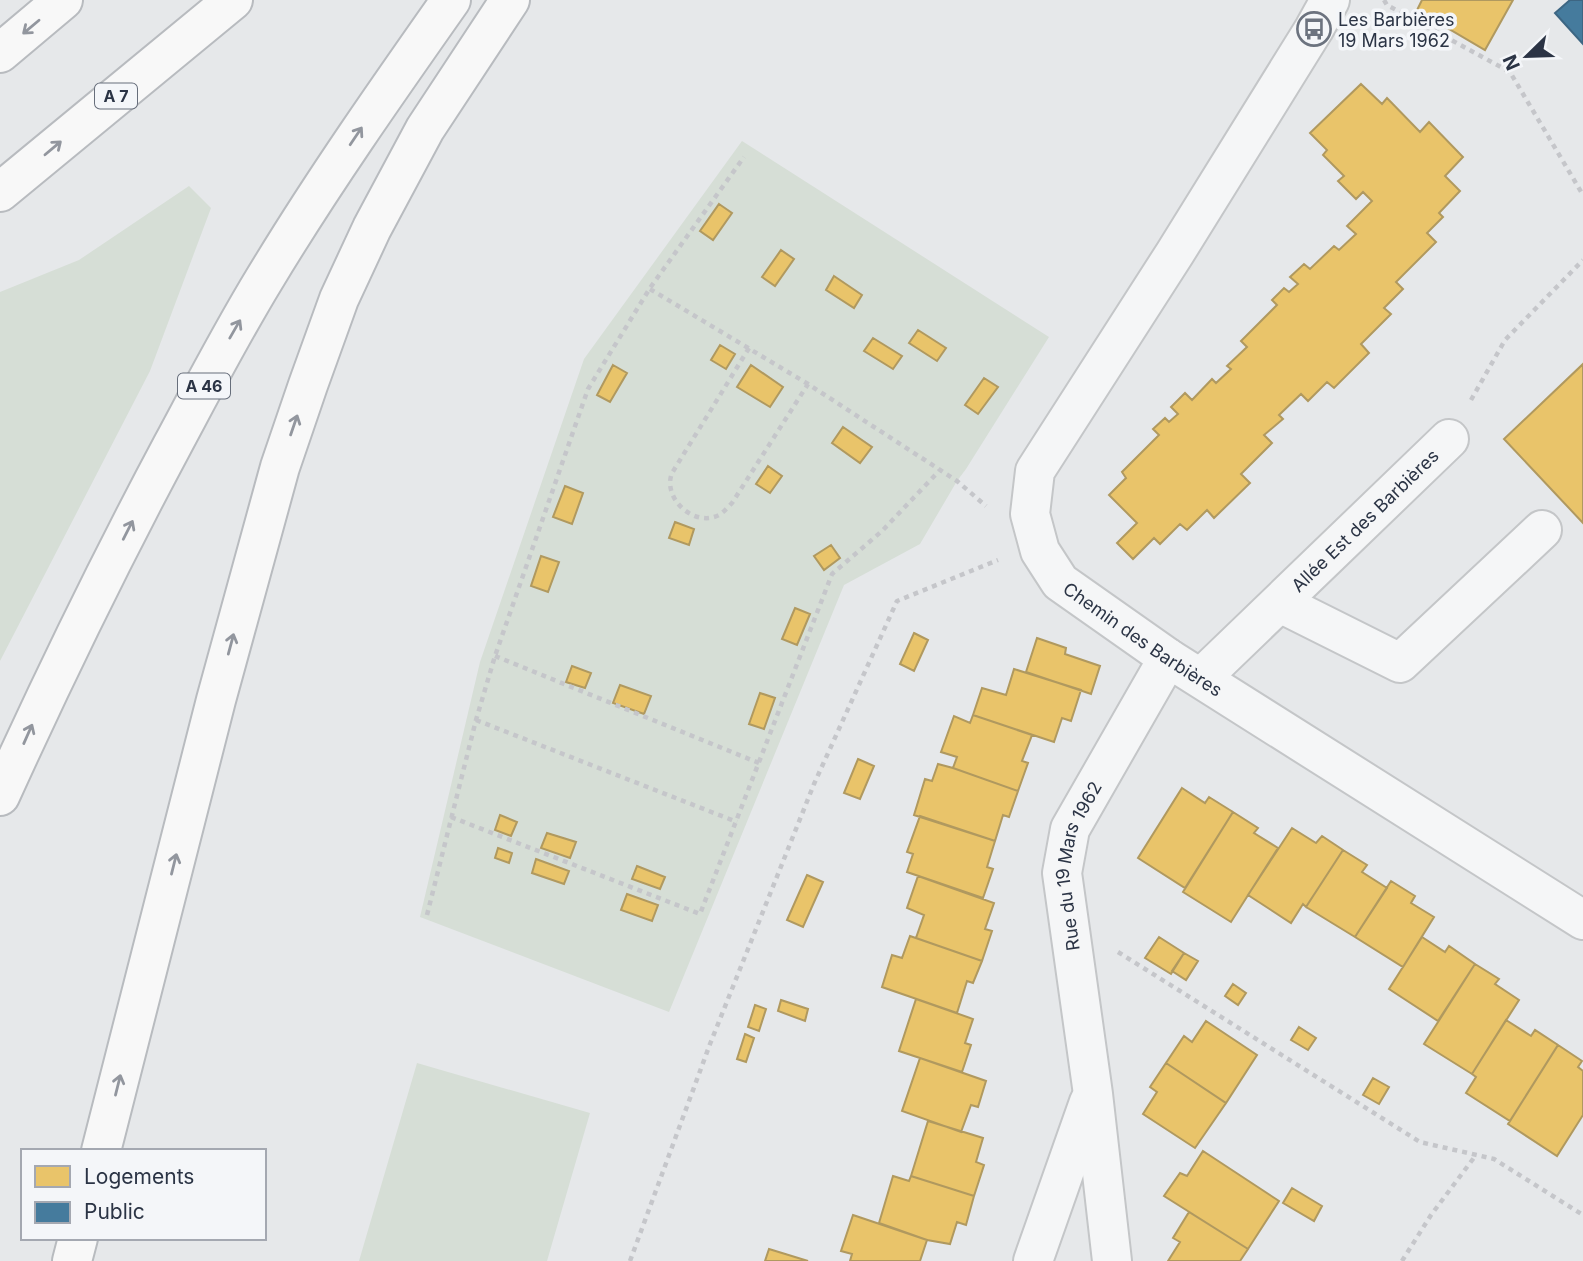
<svg xmlns="http://www.w3.org/2000/svg" width="1583" height="1261" viewBox="0 0 1583 1261" font-family="Inter,sans-serif">
  <style>
    .green { fill: #d6ded6 }
    .homes { fill: #e9c46a; stroke: #b0995f; stroke-width: 2 }
    .public { fill: #457b9d; stroke: #3d6683; stroke-width: 2 }
    .lines { fill: none; stroke-linecap: round; stroke-linejoin: round }
    .minor-casing { stroke: #c4c6c8; stroke-width: 42 }
    .highway-casing { stroke: #b8bbbf; stroke-width: 42 }
    .path { stroke: #c5c6ca; stroke-width: 4.5; stroke-dasharray: 5 5; stroke-linecap: butt }
    .minor { stroke: #f5f6f7; stroke-width: 38 }
    .highway { stroke: #f8f8f8; stroke-width: 38 }
    .oneway { stroke: #92969e }
    .labels { text-anchor: middle; dominant-baseline: central; stroke-width: 7; stroke-linejoin: round; paint-order: stroke }
    .shield { fill: #f4f6f9; stroke: #676e7b; stroke-width: 2 }
    .shield-label { font-size: 16px; font-weight: bold; fill: #2b3445 }
    .poi-label { font-size: 18px; fill: #2b3445; stroke: #f4f6f9; text-anchor: start }
    .street-label { font-size: 18px; fill: #2b3445; stroke: #f4f6f9 }
  </style>
  <rect width="100%" height="100%" fill="#e6e8ea"/>
  <path class="green" d="M742 141 1049 337 966 469 957 481 920 544 844 585 669 1012 420 917 480 662 584 359Z
    M189 186 211 208 150 371 0 661V292L79 260Z
    M417 1063 590 1113 547 1261H359Z"/>
  <path class="homes" d="M1422 0H1513L1485 50 1417 10Z
    M1361 84 1382 104 1387 98 1420 132 1429 122 1463 157 1445 176 1460 191 1439 213 1443 217 1427 233 1436 242 1396 282 1403 289 1384 308 1391 314 1361 344 1369 353 1334 388 1327 382 1308 401 1301 394 1279 415 1283 419 1264 435 1272 443 1241 474 1250 483 1214 518 1207 510 1187 530 1180 524 1160 544 1154 538 1133 559 1117 543 1137 523 1109 495 1126 478 1122 472 1159 435 1153 429 1165 418 1169 422 1178 414 1171 407 1185 393 1192 400 1212 379 1216 383 1231 369 1227 366 1247 347 1241 341 1277 305 1272 300 1284 288 1289 292 1298 284 1290 277 1304 264 1310 269 1334 246 1339 250 1356 234 1347 226 1372 201 1363 192 1356 199 1338 181 1344 176 1323 155 1327 150 1310 133Z
    M719 204 732 213 713 240 700 231Z
    M781 250 794 259 775 286 762 277Z
    M834 276 862 295 854 308 826 290Z
    M918 330 946 348 937 361 909 343Z
    M873 338 902 356 893 369 864 351Z
    M720 345 735 354 726 369 711 360Z
    M1583 364V523L1504 439Z
    M613 365 627 373 610 402 597 395Z
    M751 365 783 387 770 407 737 387Z
    M984 378 998 387 978 414 965 405Z
    M843 427 872 447 860 463 832 443Z
    M768 466 782 476 770 493 756 484Z
    M565 486 583 493 572 524 553 517Z
    M675 522 694 529 689 545 669 538Z
    M831 545 840 558 824 570 814 556Z
    M541 556 559 562 548 592 531 586Z
    M795 608 810 614 797 645 782 639Z
    M914 633 928 640 914 671 900 664Z
    M1037 638 1066 648 1065 654 1100 666 1091 694 1026 672Z
    M572 666 591 673 585 688 566 682Z
    M1014 669 1081 690 1071 721 1062 718 1054 742 973 715 982 688 1006 695Z
    M620 685 651 696 644 714 613 703Z
    M760 693 775 698 764 729 749 724Z
    M973 715 1032 735 1022 761 1028 763 1018 791 953 768 957 757 941 752 954 716 970 723Z
    M858 759 874 766 860 799 844 793Z
    M938 764 953 768 1018 791 1009 817 1003 815 995 841 914 815 925 779 932 781Z
    M1182 788 1205 803 1209 797 1233 812 1185 888 1138 858Z
    M1233 812 1258 828 1254 833 1278 848 1231 922 1183 892Z
    M500 815 517 822 511 836 495 830Z
    M920 816 995 841 987 867 993 869 983 898 907 872 913 854 907 852Z
    M1292 828 1316 843 1322 836 1343 850 1306 907 1303 904 1291 923 1248 895Z
    M547 833 576 842 570 858 541 848Z
    M498 848 512 853 509 863 495 858Z
    M1343 850 1367 865 1362 872 1387 888 1355 937 1306 907Z
    M536 859 569 871 564 884 532 873Z
    M637 866 665 877 660 889 632 879Z
    M807 875 823 882 803 927 787 920Z
    M918 876 994 903 985 929 992 931 982 961 916 938 924 915 907 908Z
    M1391 881 1415 896 1411 903 1434 917 1403 967 1355 937Z
    M627 894 658 905 652 921 621 910Z
    M910 936 982 961 973 983 967 981 957 1013 882 987 892 955 902 958Z
    M1159 937 1184 953 1171 974 1145 958Z
    M1422 937 1445 952 1449 946 1475 964 1438 1021 1389 989Z
    M1184 953 1198 961 1186 980 1172 971Z
    M1475 964 1499 979 1495 984 1519 1000 1472 1074 1424 1044Z
    M1233 984 1246 993 1238 1005 1225 996Z
    M916 999 973 1019 965 1043 971 1045 962 1072 899 1051Z
    M781 1000 808 1009 805 1021 778 1011Z
    M755 1005 766 1009 759 1031 748 1027Z
    M1506 1020 1531 1036 1535 1030 1558 1045 1510 1121 1466 1093 1476 1077 1472 1074Z
    M1206 1021 1257 1055 1226 1103 1166 1063 1184 1036 1192 1042Z
    M1299 1027 1316 1038 1308 1050 1291 1040Z
    M745 1034 754 1038 746 1062 737 1059Z
    M1558 1045 1582 1061 1578 1067 1583 1071V1115L1557 1156 1508 1124Z
    M920 1058 986 1081 978 1107 971 1105 961 1132 902 1111Z
    M1166 1063 1226 1103 1195 1148 1143 1114 1157 1092 1150 1087Z
    M1373 1078 1389 1087 1379 1104 1363 1095Z
    M928 1121 983 1138 976 1162 984 1165 974 1196 911 1176Z
    M1203 1151 1279 1201 1248 1249 1164 1196 1180 1173 1187 1176Z
    M893 1176 909 1181 911 1176 974 1196 966 1225 957 1222 950 1244 927 1240 879 1223Z
    M1292 1188 1322 1206 1314 1221 1283 1203Z
    M1189 1212 1248 1249 1240 1261H1168L1180 1242 1173 1238Z
    M853 1215 927 1240 920 1261H850L852 1254 841 1251Z
    M769 1249 808 1261H765Z"/>
  <path class="public" d="M1570 0H1583V44L1555 13Z"/>
  <g class="lines">
    <g class="minor-casing">
      <g id="minor">
        <path id="s1" d="M1330 0 1314 29 1175 253 1035 471 1030 514 1040 551 1060 582 1168 658 1583 920"/>
        <path d="M1280 603 1400 663 1542 530"/>
        <path id="s2" d="M1202 677 1449 439"/>
        <path d="M1033 1261 1089 1102"/>
        <path id="s3" d="M1112 1261 1093 1094 1062 873 1070 829 1168 658"/>
      </g>
    </g>
    <g class="highway-casing">
      <path id="highway" d="M0 53 63 0
        M0 192 233 0
        M0 796C54 677 111 560 173 444 203 388 232 332 265 278 323 182 387 91 451 0
        M101 1151 216 700 280 467 308 385 339 299 372 228 425 129 510 0
        M72 1261 78 1238"/>
    </g>
    <path class="path" d="M1384 0 1387 5 1510 72 1583 195
      M650 289 808 384 957 481 986 506
      M749 348 672 473C662 498 694 528 719 515 724 512 728 507 732 503L808 384
      M1471 400 1505 340 1583 260
      M495 656 759 763
      M476 720 737 822
      M451 817 700 914 832 574 882 531 940 470
      M427 915 476 720 495 656 588 389 650 288 744 157
      M1118 952 1420 1142 1494 1159 1583 1215
      M630 1261 710 1044 814 784 897 601 998 560
      M1402 1261 1431 1215 1476 1155"/>
    <use href="#minor" class="minor"/>
    <use href="#highway" class="highway"/>
  </g>
  <defs><path id="oneway-shaft" d="M-6 0H5M1.5-3L5.5 0L1.5 3" fill="none" stroke-width="1.6" stroke-linecap="round" stroke-linejoin="round" transform="scale(1.75)"/></defs>
  <g class="oneway">
    <use href="#oneway-shaft" transform="translate(31 27) rotate(140)"/>
    <use href="#oneway-shaft" transform="translate(356 136) rotate(-56)"/>
    <use href="#oneway-shaft" transform="translate(53 148) rotate(-40)"/>
    <use href="#oneway-shaft" transform="translate(235 329) rotate(-60)"/>
    <use href="#oneway-shaft" transform="translate(294 425) rotate(-71)"/>
    <use href="#oneway-shaft" transform="translate(128 530) rotate(-63)"/>
    <use href="#oneway-shaft" transform="translate(231 644) rotate(-75)"/>
    <use href="#oneway-shaft" transform="translate(28 734) rotate(-66)"/>
    <use href="#oneway-shaft" transform="translate(174 864) rotate(-76)"/>
    <use href="#oneway-shaft" transform="translate(118 1085) rotate(-76)"/>
  </g>
  <defs>
    <g id="bus-ring" transform="scale(1.75)"><circle r="9.5" fill="#f4f6f9" stroke="#6c737f" stroke-width="1.5"/><path d="M-5-6H5V4H4V6H2V4H-2V6H-4V4H-5ZM-3.5-4V0h7V-4ZM-3.5 1.2v1.5H-2V1.2ZM2 1.2v1.5H3.5V1.2Z" fill="#6c737f"/></g>
  </defs>
  <g fill-rule="evenodd">
    <use href="#bus-ring" x="1314" y="29"/>
  </g>
  <g class="labels">
    <g class="shield">
      <rect x="95" y="83.5" width="42" height="25" rx="5"/>
      <rect x="178" y="373.5" width="52" height="25" rx="5"/>
    </g>
    <g class="shield-label">
      <text x="116" y="96">A 7</text>
      <text x="204" y="386">A 46</text>
    </g>
    <g class="poi-label">
      <text x="1338" y="19">Les Barbières<tspan x="1338" dy="21">19 Mars 1962</tspan></text>
    </g>
    <g class="street-label">
      <text stroke="none"><textPath href="#s2" startOffset="226">Allée Est des Barbières</textPath></text>
      <text stroke="none"><textPath href="#s1" startOffset="775">Chemin des Barbières</textPath></text>
      <text stroke="none"><textPath href="#s3" startOffset="401">Rue du 19 Mars 1962</textPath></text>
    </g>
  </g>
  <rect x="21" y="1149" width="245" height="91" fill="#f4f6f9" stroke="#a4a8b1" stroke-width="2"/>
  <rect x="35" y="1166" width="35" height="21" fill="#e9c46a" stroke="#a4a8b1" stroke-width="2"/>
  <text x="84" y="1184" font-size="21" fill="#2b3445">Logements</text>
  <rect x="35" y="1202" width="35" height="21" fill="#457b9d" stroke="#a4a8b1" stroke-width="2"/>
  <text x="84" y="1219" font-size="21" fill="#2b3445">Public</text>
  <g transform="translate(1527 56) rotate(247)" stroke="#f4f6f9" stroke-width="5" paint-order="stroke">
  <path d="M0-5L12 26L0 18L-12 26Z" fill="#2b3445"/>
  <text y="-10" font-size="19" font-weight="bold" text-anchor="middle" fill="#2b3445">N</text>
  </g>
</svg>
